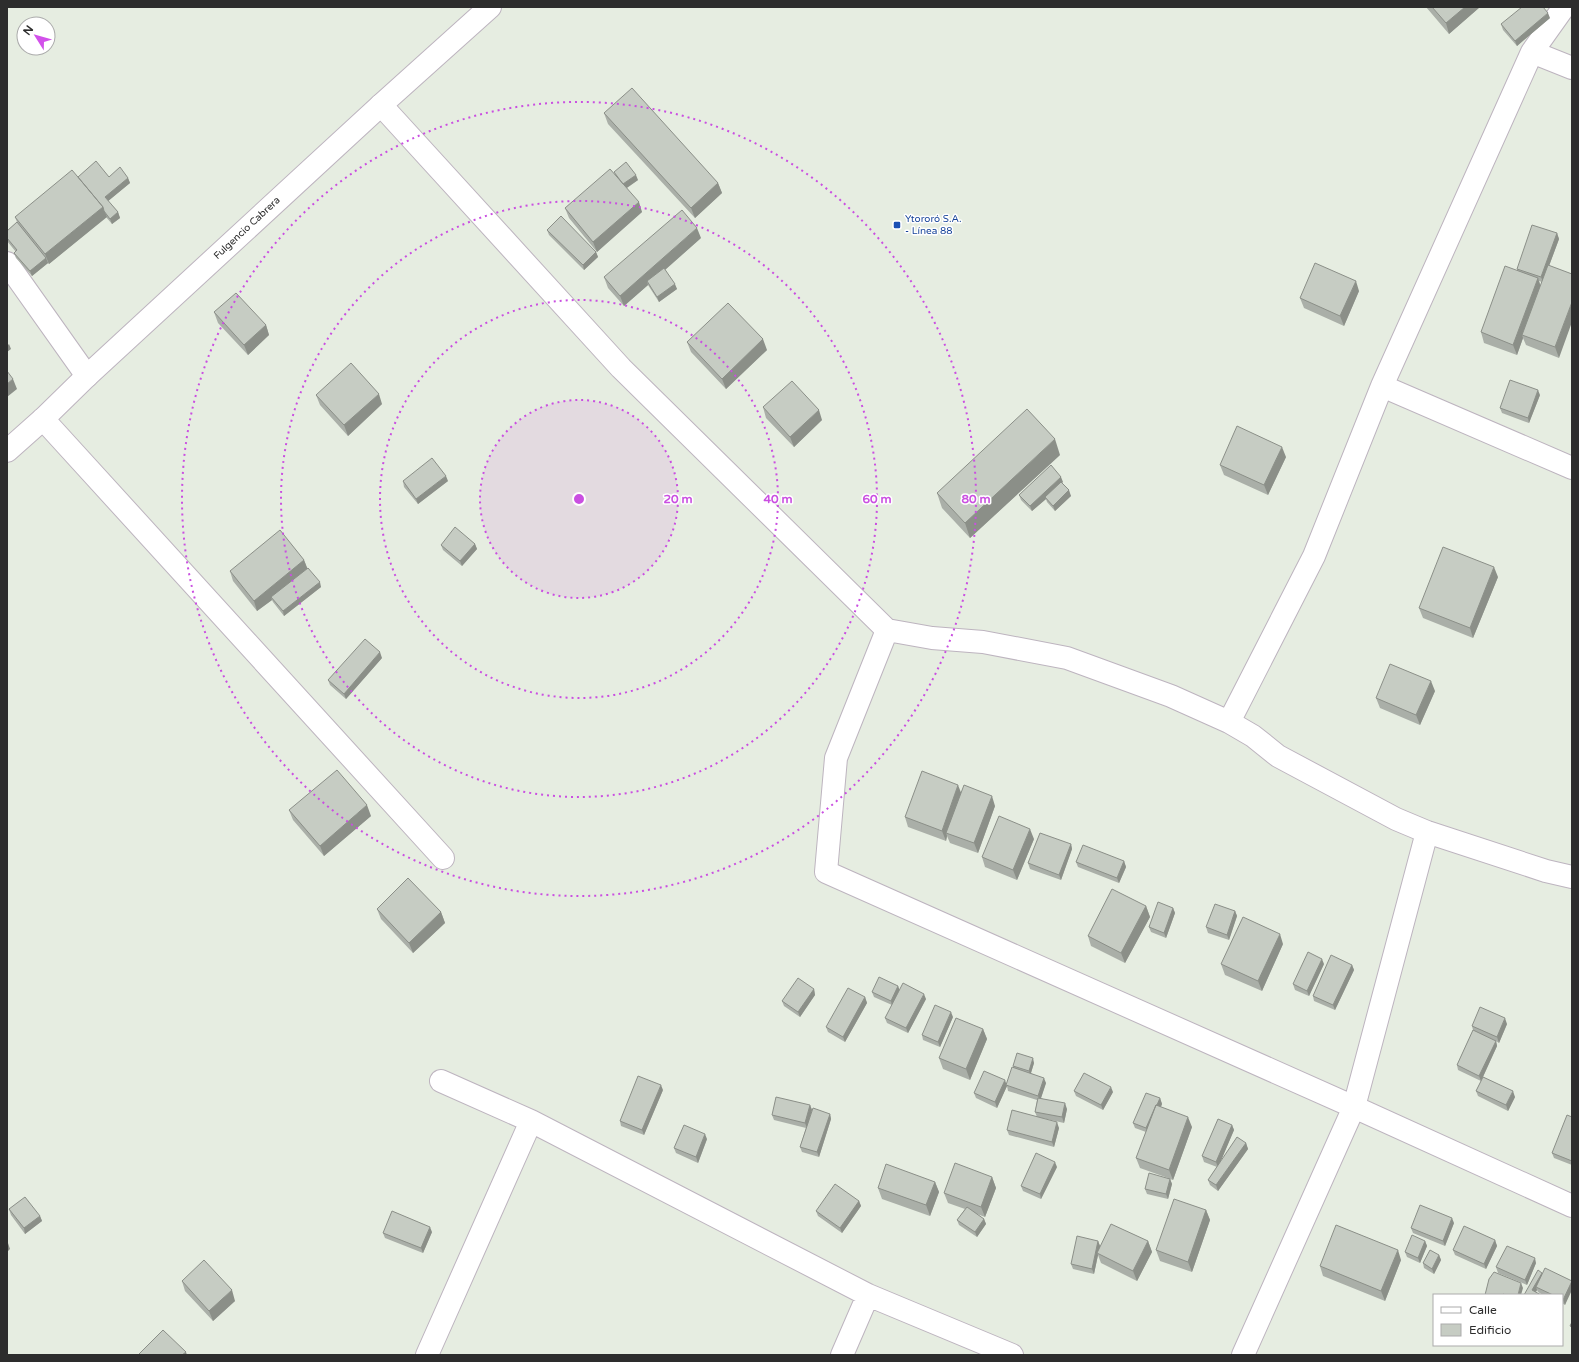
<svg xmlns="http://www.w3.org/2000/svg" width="1579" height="1362" viewBox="0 0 1579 1362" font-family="'Varela Round',sans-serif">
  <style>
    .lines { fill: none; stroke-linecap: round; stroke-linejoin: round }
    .street-casing { stroke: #bdb4bf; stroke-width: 24 }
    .secondary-casing { stroke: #bdb4bf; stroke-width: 24 }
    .street { stroke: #fff; stroke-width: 22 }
    .secondary { stroke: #fff; stroke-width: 22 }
    .wall { fill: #aaafa8; fill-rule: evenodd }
    .shaded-wall { fill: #8b8f88 }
    .building { fill: #c6ccc3; stroke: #8b8f88 }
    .ring { fill: none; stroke: #ca4fe1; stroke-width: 2; stroke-dasharray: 2 4 }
    .transit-dot { fill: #1a4fb4; stroke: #fff; stroke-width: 1.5 }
    .labels { text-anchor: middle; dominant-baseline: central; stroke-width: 3; stroke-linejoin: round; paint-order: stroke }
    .transit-label { font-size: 10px; fill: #164399; stroke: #fff; text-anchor: start }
    .street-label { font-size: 10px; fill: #2d2d2d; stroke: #fff }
    .centre { fill: #ca4fe1; stroke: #fff; stroke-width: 2 }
    .ring-label { font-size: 12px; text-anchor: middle; font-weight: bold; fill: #ca4fe1; stroke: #fff; stroke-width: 3; stroke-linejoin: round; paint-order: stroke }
  </style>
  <rect width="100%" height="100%" fill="#e6ede1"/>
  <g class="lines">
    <g class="street-casing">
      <path id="street" d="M1564 7 1532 52 1382 386 1572 468
        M1532 52 1572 68
        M381 105 621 368 887 630 836 758 826 872 1354 1107 1572 1206
        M7 263 87 376
        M43 419 443 858
        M887 630 932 638 983 642 1067 658 1171 696 1229 722 1314 556 1382 386
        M1229 722 1253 736 1278 756 1396 819 1427 832 1546 871 1572 877
        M441 1081 531 1121 868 1295 1012 1355
        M427 1355 531 1121
        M842 1355 868 1295
        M1243 1355 1354 1107 1427 832"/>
    </g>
    <g class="secondary-casing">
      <path id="secondary" d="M7 451 43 419 87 376 381 105 490 7"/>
    </g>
    <use href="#street" class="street"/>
    <use href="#secondary" class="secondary"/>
  </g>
  <path class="wall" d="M1426 7H1480L1449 34Z
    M1550 18 1517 46 1503 30 1501 24Z
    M604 113 718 183 722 193 695 218 608 124Z
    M614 172 638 180 627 188 642 212 597 252 569 218 565 208 615 174Z
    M78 177 128 178 130 183 108 201 118 212 120 218 112 224 106 217 49 264 48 263 32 276 16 258 14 253 16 252 7 241V231L17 222 15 217Z
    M547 230 596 252 598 257 584 270 549 235Z
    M1557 233 1559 239 1549 266 1559 358 1526 345 1523 338 1517 355 1484 343 1481 332 1517 270V269ZM1539 281 1542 282 1541 286Z
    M701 238 665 270 677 289 659 302 648 285 624 306 608 288 604 277Z
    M1359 291 1344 326 1304 308 1300 298Z
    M214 312 266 325 269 335 248 355 218 323Z
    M687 342 767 350 726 389 691 352Z
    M316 395 382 404 348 436 320 405Z
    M1540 395 1529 423 1502 413 1500 408Z
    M763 407 822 420 794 447 766 418Z
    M1060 455 970 538 942 508 937 493Z
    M1286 457 1268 495 1224 475 1220 465Z
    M403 481H448L418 504 404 487Z
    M1063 482 1062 483 1071 496 1055 511 1047 502 1046 499 1032 511 1021 500 1019 495Z
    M475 544 477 549 462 566 443 550 441 545Z
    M304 560 307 568 321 587 284 616 273 602 272 600 257 611 233 581 230 571Z
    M1498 577 1473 638 1423 618 1419 608Z
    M382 658 346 699 330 685 328 680Z
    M1435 691 1420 725 1380 708 1376 698Z
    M961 792 995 806 978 853 950 843 947 836 946 841 908 827 905 817Z
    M289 810 371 816 324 856 293 820Z
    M1034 839 1017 880 985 867 982 857Z
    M1071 844 1072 849 1061 880 1030 869 1028 863Z
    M1124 861 1126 867 1119 883 1078 867 1076 862Z
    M1146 906 1150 917 1125 963 1091 946 1088 936Z
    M1173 908 1175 913 1166 938 1151 932 1149 927Z
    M377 909 441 912 445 923 413 953 381 919Z
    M1235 911 1237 916 1229 940 1208 933 1206 927Z
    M1283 944 1262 991 1225 975 1221 964Z
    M1324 964 1309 996 1295 990 1293 984Z
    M1352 965 1354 970 1335 1010 1314 1001 1313 996Z
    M898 986 899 990 926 999 908 1033 887 1023 885 1018 892 1005 874 997 872 992Z
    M814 989 815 995 800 1017 784 1006 782 1001Z
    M865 997 867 1003 845 1042 828 1032 826 1027Z
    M953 1017 940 1047 923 1040 922 1035Z
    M1507 1024 1499 1043 1496 1041 1497 1046 1483 1077 1515 1097 1508 1111 1478 1096 1476 1091 1481 1081 1458 1070 1457 1065 1473 1030 1472 1026Z
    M983 1029 987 1039 970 1080 943 1069 939 1058Z
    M1034 1063 1031 1073 1046 1083 1041 1098 1067 1109 1064 1123 1042 1118 1059 1128 1054 1147 1009 1135 1007 1130 1037 1117 1035 1112 1037 1100 1008 1091 1007 1086 997 1108 976 1098 974 1093 1007 1085 1014 1068 1013 1066Z
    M663 1090 644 1135 621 1126 620 1121Z
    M1074 1091 1113 1092 1103 1110 1076 1096Z
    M1160 1098 1162 1104 1161 1107 1192 1127 1173 1180 1170 1179 1172 1184 1168 1199 1147 1194 1145 1189 1168 1178 1140 1168 1136 1158 1146 1132 1135 1128 1133 1123Z
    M810 1105 812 1110 810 1117 830 1114 831 1119 819 1157 802 1152 800 1147 806 1128 774 1120 772 1115Z
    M1572 1117V1165L1554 1158 1552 1153Z
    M1232 1125 1234 1130 1220 1162 1246 1143 1248 1149 1218 1191 1210 1185 1208 1180 1217 1167 1204 1162 1202 1156Z
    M707 1139 698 1163 676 1153 674 1148Z
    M1057 1167 1041 1199 1023 1191 1021 1186Z
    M992 1177 996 1188 985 1217 977 1214 984 1219 986 1224 977 1237 959 1225 957 1220 965 1209 948 1203 944 1193Z
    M935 1182 939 1192 930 1216 882 1199 878 1188Z
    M859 1201 861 1206 842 1233 818 1216 816 1211Z
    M9 1209 40 1216 42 1221 25 1234 11 1215Z
    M1206 1210 1210 1220 1192 1272 1160 1261 1156 1250Z
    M1454 1223 1445 1246 1413 1233 1411 1228Z
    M432 1232 423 1253 385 1238 383 1233Z
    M1495 1240 1497 1246 1486 1269 1455 1255 1453 1250Z
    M1098 1241 1100 1246V1248L1148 1241 1152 1252 1137 1281 1101 1263 1098 1255 1094 1274 1073 1269 1071 1264Z
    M1425 1241 1427 1246 1420 1263 1407 1257 1405 1252Z
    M1439 1255 1441 1260 1434 1274 1424 1268 1423 1263Z
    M1401 1260 1385 1301 1323 1276 1320 1266Z
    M1536 1263 1527 1285 1498 1273 1496 1267Z
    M1542 1274 1572 1281 1565 1305 1562 1303V1295H1543L1538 1292 1537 1290 1536 1292 1524 1295Z
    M182 1281 235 1301 213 1321 185 1291Z"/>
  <path class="shaded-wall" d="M1465 7H1480L1449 34 1446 23Z
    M1548 13 1550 18 1517 46 1515 41Z
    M636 175 638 180 625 189 623 184Z
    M128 178 130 183 107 202 105 197Z
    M718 183 722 193 695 218 691 208Z
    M639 202 642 212 597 252 593 242Z
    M103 207 107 217 49 264 45 254Z
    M118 212 120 218 112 224 110 219Z
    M697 228 701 238 649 284 647 281 648 285 624 306 620 296Z
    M1557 233 1559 239 1543 282 1541 277Z
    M596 252 598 257 584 270 583 265Z
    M46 258 48 263 32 276 30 271Z
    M1538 278 1541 288 1522 335 1523 338 1517 355 1513 345Z
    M1356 281 1359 291 1344 326 1340 316Z
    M675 284 677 289 659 302 657 297Z
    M1572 302V322L1559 358 1555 347Z
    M266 325 269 335 248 355 244 345Z
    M763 339 767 350 726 389 722 379Z
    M9 344 11 349 7 352V346Z
    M13 379 17 389 7 397V384Z
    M1538 390 1540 395 1529 423 1528 418Z
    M379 394 382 404 348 436 344 425Z
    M819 410 822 420 794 447 790 437Z
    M1055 439 1060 455 970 538 965 523Z
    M1282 447 1286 457 1268 495 1264 485Z
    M446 476 448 481 418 504 416 499Z
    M1061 477 1063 482 1046 498 1045 497 1046 499 1032 511 1030 506Z
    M1069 490 1071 496 1055 511 1053 506Z
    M475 544 477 549 462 566 460 561Z
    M304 560 308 570 271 597 272 600 257 611 254 601Z
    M1494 567 1498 577 1473 638 1470 628Z
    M320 582 321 587 284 616 283 611Z
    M380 652 382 658 346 699 344 694Z
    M1431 681 1435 691 1420 725 1416 715Z
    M958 785 962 795 946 833 947 836 946 841 942 831Z
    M992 796 995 806 978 853 974 843Z
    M367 805 371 816 324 856 320 846Z
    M1030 829 1034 839 1017 880 1013 870Z
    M1071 844 1072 849 1061 880 1059 875Z
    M1124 861 1126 867 1119 883 1117 878Z
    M1146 906 1150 917 1125 963 1121 953Z
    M1173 908 1175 913 1166 938 1164 933Z
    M1235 911 1237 916 1229 940 1227 935Z
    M441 912 445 923 413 953 409 943Z
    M1280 934 1283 944 1262 991 1258 981Z
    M1322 959 1324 964 1309 996 1307 991Z
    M1352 965 1354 970 1335 1010 1333 1005Z
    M898 986 900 991 892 1006 891 1001Z
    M814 989 815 995 800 1017 798 1012Z
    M924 994 926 999 908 1033 906 1028Z
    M865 997 867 1003 845 1042 843 1037Z
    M951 1012 953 1017 940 1047 938 1042Z
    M1505 1018 1507 1024 1499 1043 1497 1037Z
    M983 1029 987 1039 970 1080 966 1069Z
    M1496 1041 1497 1046 1481 1081 1479 1076Z
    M1033 1058 1034 1063 1030 1076 1029 1071Z
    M1044 1078 1046 1083 1040 1101 1038 1096Z
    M1005 1080 1007 1086 997 1108 995 1102Z
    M661 1085 663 1090 644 1135 642 1130Z
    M1111 1087 1113 1092 1103 1110 1101 1105Z
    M1513 1091 1515 1097 1508 1111 1506 1105Z
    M1160 1098 1162 1104 1148 1134 1146 1128Z
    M1065 1103 1067 1109 1064 1123 1062 1117Z
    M810 1105 812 1110 807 1128 805 1123Z
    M830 1114 831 1119 819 1157 817 1152Z
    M1188 1117 1192 1127 1173 1180 1169 1170Z
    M1057 1122 1059 1128 1054 1147 1052 1142Z
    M1232 1125 1234 1130 1218 1168 1216 1162Z
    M705 1134 707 1139 698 1163 696 1157Z
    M1246 1143 1248 1149 1218 1191 1216 1185Z
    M1055 1162 1057 1167 1041 1199 1040 1194Z
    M992 1177 996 1188 985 1217 981 1207Z
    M1170 1179 1172 1184 1168 1199 1166 1194Z
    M935 1182 939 1192 930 1216 926 1205Z
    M859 1201 861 1206 842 1233 840 1228Z
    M1206 1210 1210 1220 1192 1272 1188 1262Z
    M40 1216 42 1221 25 1234 24 1228Z
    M1452 1218 1454 1223 1445 1246 1443 1241Z
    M984 1219 986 1224 977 1237 975 1232Z
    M430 1227 432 1232 423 1253 421 1248Z
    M7 1240 10 1249 7 1252Z
    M1495 1240 1497 1246 1486 1269 1484 1264Z
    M1098 1241 1100 1246 1099 1253H1097L1098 1255 1094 1274 1092 1269Z
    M1148 1241 1152 1252 1137 1281 1133 1271Z
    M1425 1241 1427 1246 1420 1263 1418 1258Z
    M1398 1250 1401 1260 1385 1301 1381 1291Z
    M1439 1255 1441 1260 1434 1274 1432 1269Z
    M1535 1258 1536 1263 1527 1285 1525 1280Z
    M1542 1273 1544 1278 1536 1287 1537 1290 1534 1295 1532 1290Z
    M1572 1281V1290L1565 1305 1563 1300Z
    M1521 1283 1523 1288 1521 1295H1518Z
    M232 1290 235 1301 213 1321 209 1311Z
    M186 1352 187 1355H182Z"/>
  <path class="building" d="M1432 7H1465L1446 23Z
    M1522 7H1543L1548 13 1515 41 1501 24Z
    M632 88 718 183 691 208 604 113Z
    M96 161 109 177 120 167 128 178 105 197 118 212 110 219 104 211 103 207 78 177Z
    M626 162 636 175 623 184 614 172Z
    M610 169 639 202 593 242 565 208Z
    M72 170 103 207 45 254 15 217Z
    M682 210 697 228 620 296 604 277Z
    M561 216 596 252 583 265 547 230Z
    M17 222 46 258 30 271 14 253 17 250 7 238V231Z
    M1532 225 1557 233 1541 277 1517 269Z
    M1315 263 1356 281 1340 316 1300 298Z
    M1548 265 1572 274V302L1555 347 1522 335Z
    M1505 266 1538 278 1513 345 1481 332Z
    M664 268 675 284 657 297 647 281Z
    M236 293 266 325 244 345 214 312Z
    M728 303 763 339 722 379 687 342Z
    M351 363 379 394 344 425 316 395Z
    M7 371 13 379 7 384Z
    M1510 380 1538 390 1528 418 1500 408Z
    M792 381 819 410 790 437 763 407Z
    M1027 409 1055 439 965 523 937 493Z
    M1237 426 1282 447 1264 485 1220 465Z
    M432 458 446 476 416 499 403 481Z
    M1051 465 1061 477 1030 506 1019 495Z
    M1061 482 1069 490 1053 506 1045 497Z
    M455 527 475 544 460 561 441 545Z
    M280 530 304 560 254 601 230 571Z
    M1443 547 1494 567 1470 628 1419 608Z
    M308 568 320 582 283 611 271 597Z
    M365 639 380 652 344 694 328 680Z
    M1390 664 1431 681 1416 715 1376 698Z
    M337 770 367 805 320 846 289 810Z
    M922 771 958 785 942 831 905 817Z
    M964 785 992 796 974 843 946 833Z
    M999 816 1030 829 1013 870 982 857Z
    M1040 833 1071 844 1059 875 1028 863Z
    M1083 845 1124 861 1117 878 1076 862Z
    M408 878 441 912 409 943 377 909Z
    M1112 889 1146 906 1121 953 1088 936Z
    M1158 902 1173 908 1164 933 1149 927Z
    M1215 904 1235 911 1227 935 1206 927Z
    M1243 917 1280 934 1258 981 1221 964Z
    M1308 952 1322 959 1307 991 1293 984Z
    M1331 955 1352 965 1333 1005 1313 996Z
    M879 977 898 986 891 1001 872 992Z
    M798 978 814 989 798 1012 782 1001Z
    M903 983 924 994 906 1028 885 1018Z
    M848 988 865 997 843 1037 826 1027Z
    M935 1005 951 1012 938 1042 922 1035Z
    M1480 1007 1505 1018 1497 1037 1472 1026Z
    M956 1018 983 1029 966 1069 939 1058Z
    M1473 1030 1496 1041 1479 1076 1457 1065Z
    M1017 1053 1033 1058 1029 1071 1013 1066Z
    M1012 1067 1044 1078 1038 1096 1006 1085Z
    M984 1071 1005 1080 995 1102 974 1093Z
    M1084 1073 1111 1087 1101 1105 1074 1091Z
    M638 1076 661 1085 642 1130 620 1121Z
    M1483 1077 1513 1091 1506 1105 1476 1091Z
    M1146 1093 1160 1098 1157 1105H1156L1146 1128 1133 1123Z
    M776 1097 810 1105 805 1123 772 1115Z
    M1038 1098 1065 1103 1062 1117 1035 1112Z
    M1156 1105 1188 1117 1169 1170 1136 1158Z
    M813 1108 830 1114 817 1152 800 1147Z
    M1012 1110 1057 1122 1052 1142 1007 1130Z
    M1567 1115 1572 1117V1161L1552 1153Z
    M1218 1119 1232 1125 1216 1162 1202 1156Z
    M684 1125 705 1134 696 1157 674 1148Z
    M1237 1137 1246 1143 1216 1185 1208 1180Z
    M1036 1153 1055 1162 1040 1194 1021 1186Z
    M955 1163 992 1177 981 1207 944 1193Z
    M886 1164 935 1182 926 1205 878 1188Z
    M1149 1173 1170 1179 1166 1194 1145 1189Z
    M835 1184 859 1201 840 1228 816 1211Z
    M25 1197 40 1216 24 1228 9 1209Z
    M1174 1199 1206 1210 1188 1262 1156 1250Z
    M1420 1205 1452 1218 1443 1241 1411 1228Z
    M967 1207 984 1219 975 1232 957 1220Z
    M392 1211 430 1227 421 1248 383 1233Z
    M1111 1224 1148 1241 1133 1271 1097 1253Z
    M1336 1225 1398 1250 1381 1291 1320 1266Z
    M1464 1226 1495 1240 1484 1264 1453 1250Z
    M1412 1235 1425 1241 1418 1258 1405 1252Z
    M1077 1236 1098 1241 1092 1269 1071 1264Z
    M1507 1246 1535 1258 1525 1280 1496 1267Z
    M1430 1250 1439 1255 1432 1269 1423 1263Z
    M204 1260 232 1290 209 1311 182 1281Z
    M1545 1268 1572 1281 1563 1300 1562 1299V1295H1553L1536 1287Z
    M1538 1270 1542 1273 1532 1290 1541 1295H1524Z
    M1494 1272 1521 1283 1518 1295H1505L1503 1294 1502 1295H1485L1489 1279Z
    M1572 1322V1327L1570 1326Z
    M163 1330 186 1352 182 1355H138Z"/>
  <circle cx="579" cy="499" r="99" fill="#ca4fe1" fill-opacity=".12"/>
  <g class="ring">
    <circle cx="579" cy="499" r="99"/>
    <circle cx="579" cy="499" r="199"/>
    <circle cx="579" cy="499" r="298"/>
    <circle cx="579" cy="499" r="397"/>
  </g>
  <rect class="transit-dot" x="893" y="221" width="8" height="8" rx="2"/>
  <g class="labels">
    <g class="transit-label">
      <text x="905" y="219">Ytororó S.A.<tspan x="905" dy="12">- Línea 88</tspan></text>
    </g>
    <g class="street-label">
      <text transform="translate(247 228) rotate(-43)">Fulgencio Cabrera</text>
    </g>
  </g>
  <circle cx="579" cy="499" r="6" class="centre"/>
  <g class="ring-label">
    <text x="678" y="503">20 m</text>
    <text x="778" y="503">40 m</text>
    <text x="877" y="503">60 m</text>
    <text x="976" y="503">80 m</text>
  </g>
  <rect width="1579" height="1362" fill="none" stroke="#2d2d2d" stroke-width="16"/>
  <rect x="1433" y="1294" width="130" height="52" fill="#ffffff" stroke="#ababab"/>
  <rect x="1441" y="1307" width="20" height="6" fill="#ffffff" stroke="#ababab"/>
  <text x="1469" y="1314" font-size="12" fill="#2d2d2d">Calle</text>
  <rect x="1441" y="1324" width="20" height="12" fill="#c6ccc3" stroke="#ababab"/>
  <text x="1469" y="1334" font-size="12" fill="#2d2d2d">Edificio</text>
  <g transform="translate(36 36) rotate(307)"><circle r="19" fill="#ffffff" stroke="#ababab"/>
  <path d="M0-3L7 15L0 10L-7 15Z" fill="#d251ea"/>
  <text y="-6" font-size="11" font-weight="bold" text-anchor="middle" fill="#2d2d2d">N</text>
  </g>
</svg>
